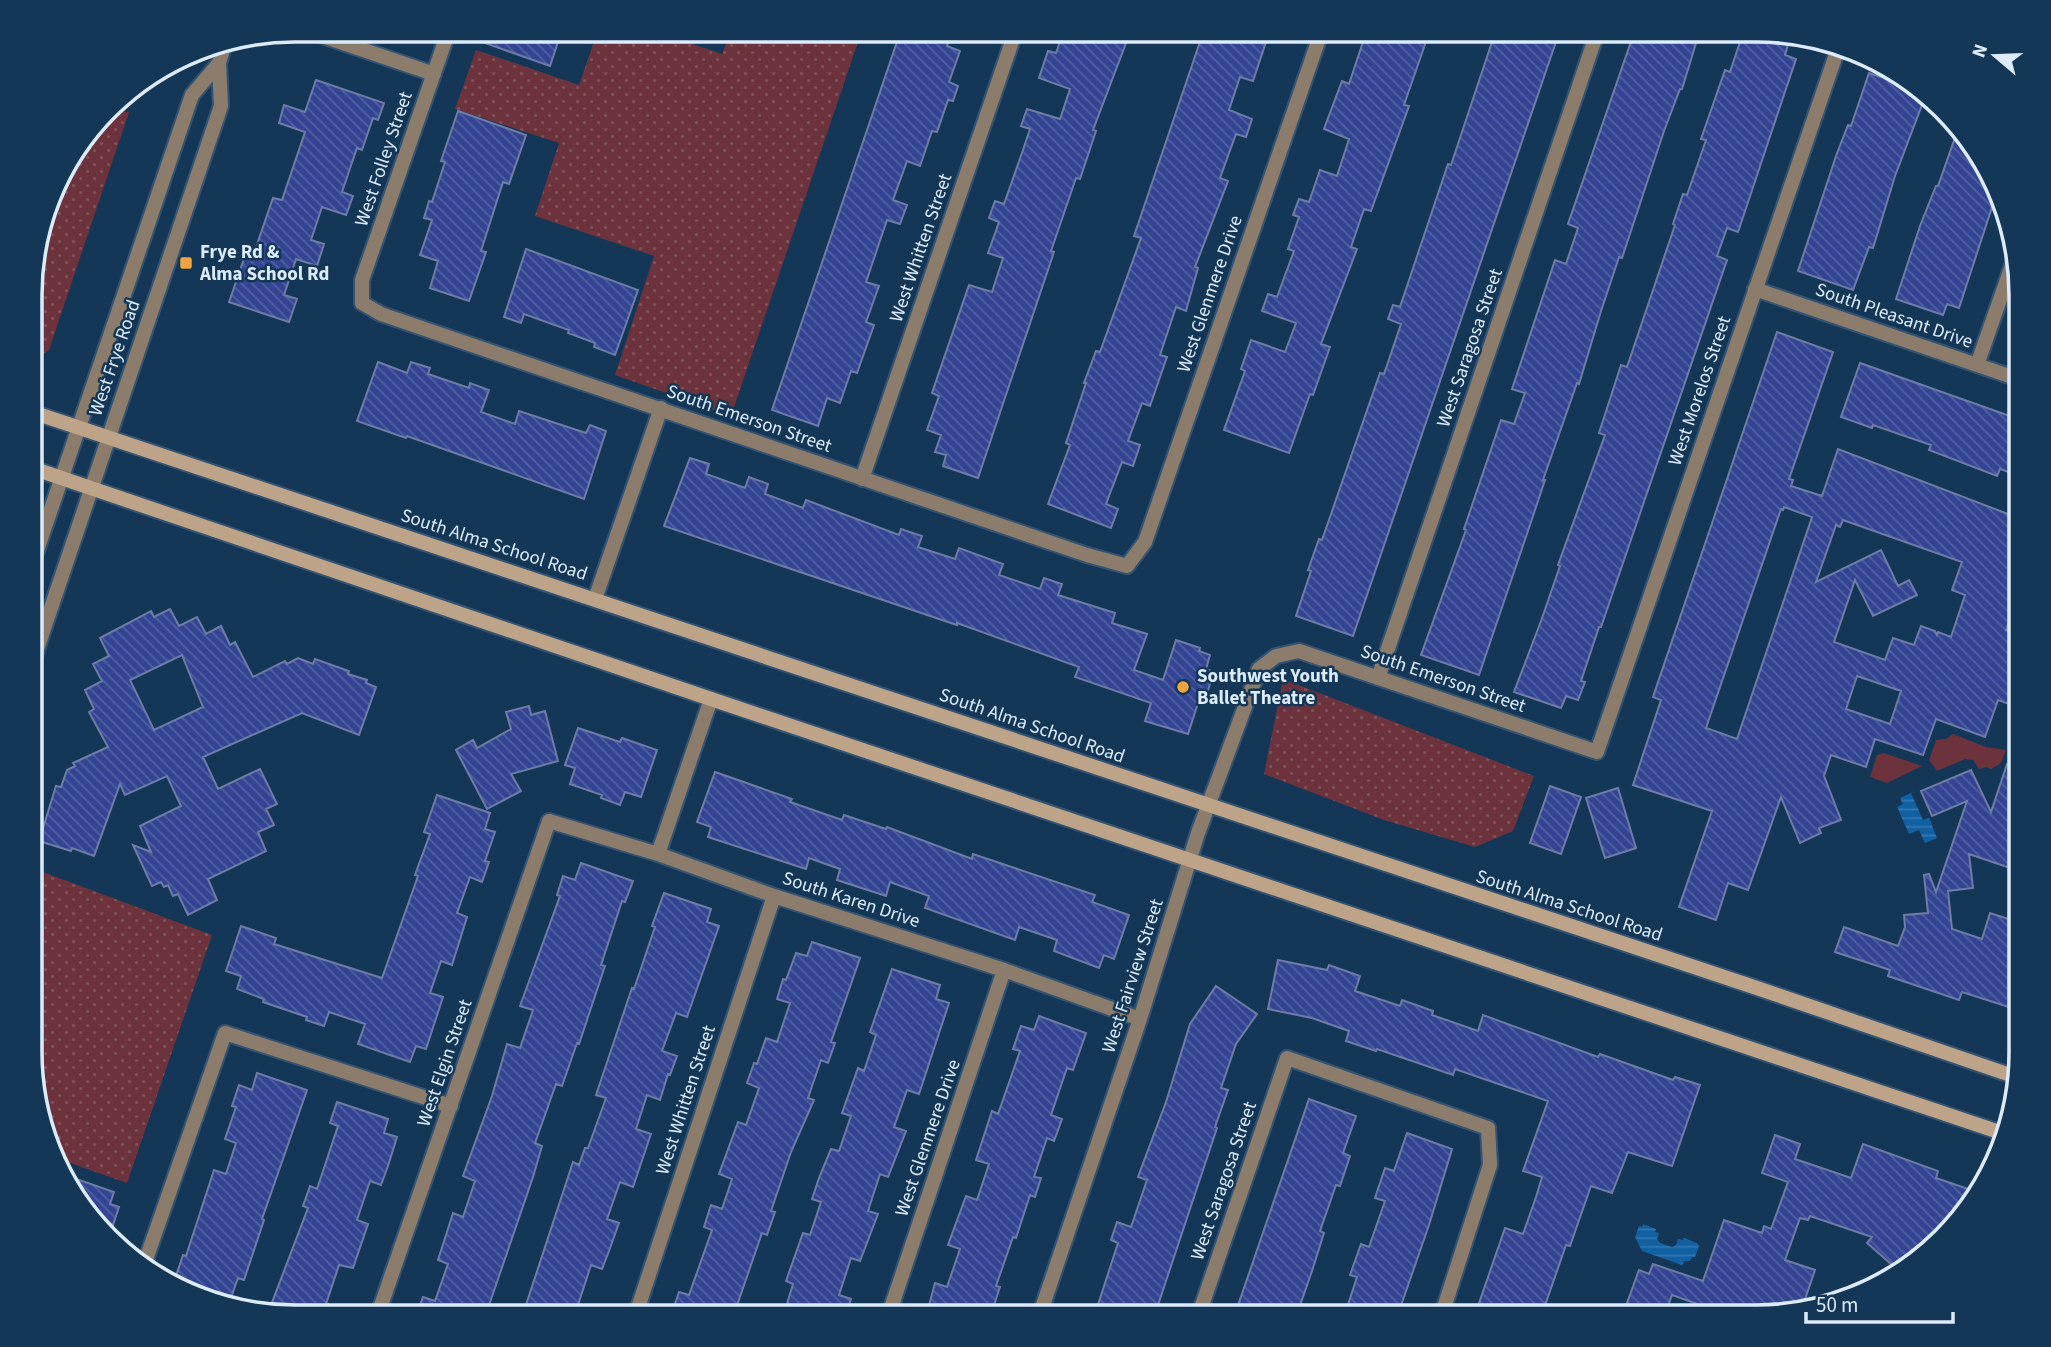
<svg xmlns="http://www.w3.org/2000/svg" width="2051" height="1347" viewBox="0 0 2051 1347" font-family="'Source Sans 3',sans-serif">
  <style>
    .grass { fill: #6c333d }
    .park { fill: url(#park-dots) }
    .water { fill: url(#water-rules) }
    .building { fill: url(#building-back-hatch); stroke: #6e7ca8; stroke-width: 2; fill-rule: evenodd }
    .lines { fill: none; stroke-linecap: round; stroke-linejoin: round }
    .minor-casing { stroke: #355471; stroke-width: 18 }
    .tertiary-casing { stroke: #355471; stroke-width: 18 }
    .secondary-casing { stroke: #355471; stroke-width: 18 }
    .minor { stroke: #8c7c6b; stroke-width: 14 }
    .tertiary { stroke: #8c7c6b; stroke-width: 14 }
    .secondary { stroke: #bda489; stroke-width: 14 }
    .poi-dot { fill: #f1a540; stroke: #153757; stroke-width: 2.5 }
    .labels { text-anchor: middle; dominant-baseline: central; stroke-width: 5; stroke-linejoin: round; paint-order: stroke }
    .street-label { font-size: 19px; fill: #dcecfc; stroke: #153757 }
    .poi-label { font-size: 19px; font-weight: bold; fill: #dcecfc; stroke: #153757; text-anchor: start }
    .rim { fill: none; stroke: #dcecfc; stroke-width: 3.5 }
  </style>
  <defs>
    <pattern id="park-dots" width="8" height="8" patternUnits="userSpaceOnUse" patternTransform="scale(1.75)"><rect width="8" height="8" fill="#6c333d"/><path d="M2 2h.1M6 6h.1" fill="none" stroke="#80515a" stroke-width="1.8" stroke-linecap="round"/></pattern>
    <pattern id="water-rules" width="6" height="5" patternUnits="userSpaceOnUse" patternTransform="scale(1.75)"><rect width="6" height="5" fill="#1160a2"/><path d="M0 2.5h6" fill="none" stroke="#3377b0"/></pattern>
    <pattern id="building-back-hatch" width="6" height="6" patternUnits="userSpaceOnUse" patternTransform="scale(1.75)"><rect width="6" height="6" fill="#334592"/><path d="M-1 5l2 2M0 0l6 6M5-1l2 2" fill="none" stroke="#5060a2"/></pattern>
  </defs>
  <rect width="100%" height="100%" fill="#153757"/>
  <path class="grass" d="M1953 734 1986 747 2006 750 2001 763 1991 769 1986 767 1979 769 1973 760 1965 759 1937 771 1929 760 1936 740 1946 739Z
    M1884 753 1922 766 1887 783 1870 777 1877 755Z"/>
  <path class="park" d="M598 30H651L722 54 731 30H862L731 416 615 375 654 256 535 216 559 143 455 109 476 50 579 85Z
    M108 110 129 112 49 350 32 362V260L57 177Z
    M1283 679 1534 776 1513 831 1475 847 1384 820 1264 774Z
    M32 868 212 935 127 1183 56 1158 32 1087Z"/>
  <path class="water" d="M1911 793 1923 820 1929 818 1937 838 1925 843 1919 830 1909 834 1897 807 1903 804 1900 798Z
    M1643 1224 1656 1229 1655 1232 1659 1233 1657 1239 1660 1243 1672 1247 1676 1245 1678 1239 1683 1240 1684 1238 1697 1243 1699 1246 1695 1257H1692L1690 1261H1685L1682 1265 1642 1251 1635 1237 1639 1226 1642 1227Z"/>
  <path class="building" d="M486 30H562L550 66 482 42Z
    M901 30H953L947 46 960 51 949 82 958 86 953 101 948 100 937 132 932 131 920 166 907 161 893 200 907 205 900 224 887 220 866 282 879 286 866 322 874 325 857 373 851 371 840 403 827 398 818 426 772 410Z
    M1064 30H1131L1093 130 1096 131 1080 179 1076 178 1051 251 1054 252 978 478 943 466 946 455 935 452 941 435 927 430 939 396 932 393 969 285 992 292 1003 258 988 253 999 222 989 218 995 201 1004 204 1023 150 1030 129 1021 126 1027 109 1060 119 1070 89 1039 78 1048 51 1056 53Z
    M1204 30H1270L1253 81 1240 77 1229 110 1252 119 1246 137 1236 134 1220 178 1228 181 1195 267 1198 268 1186 311 1176 307 1160 355 1167 357 1150 406 1142 403 1128 441 1140 445 1133 466 1122 462 1106 504 1118 509 1111 528 1048 504 1070 445 1066 443 1086 383H1084L1096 351 1100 352 1141 238 1134 236Z
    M1367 30H1430L1404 105 1409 106 1371 211 1364 209 1351 247 1357 249 1321 344 1330 347 1313 395 1310 394 1289 453 1224 430 1245 371 1241 369 1251 340 1285 352 1296 323 1262 311 1268 294 1277 297 1294 251 1288 249 1299 217 1293 215 1299 199 1309 202 1320 170 1337 176 1349 139 1324 129 1342 81 1349 84Z
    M1496 30H1560L1353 636 1296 616 1311 571 1308 570 1319 539 1322 540 1380 373 1384 374 1401 324 1388 319 1393 305 1400 307 1448 164 1451 165Z
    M1635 30H1700L1682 89H1680L1664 131 1622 258 1619 257 1601 311 1579 384 1577 383 1543 480H1545L1532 519 1479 675 1421 655 1466 530 1464 529 1501 420 1514 424 1525 393 1512 389 1555 260 1566 264 1578 228 1568 224Z
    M1744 30 1788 45 1785 55 1796 59 1738 232 1727 228 1717 256 1727 260 1601 627H1599L1581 681 1585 682 1578 700 1566 696 1561 708 1514 692 1541 621 1560 566 1558 565 1605 435 1599 433 1621 365 1627 367 1675 225 1673 224 1683 194 1687 195 1706 140 1701 139 1725 70 1730 72Z
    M1869 73 1918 90 1925 97 1895 176 1873 248 1869 247 1853 290 1798 271 1836 156 1848 125 1851 126Z
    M316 80 384 103 378 120 373 118 362 150 357 148 342 192 353 196 346 215 322 207 311 240 324 244 317 266 296 259 284 295 297 299 289 322 229 302 246 253 253 256 273 198 282 200 305 132 279 123 284 105 305 112Z
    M458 111 526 135 509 184 503 182 481 251 486 252 469 301 430 288 438 261 420 255 432 220 424 218 429 201 432 202 445 162 441 161Z
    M1957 132 1986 163 1996 195 1959 308 1947 304 1943 315 1896 299 1920 226 1936 186H1938Z
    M526 249 638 290 615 355 594 347 595 343 568 333 569 330 524 314 521 323 504 317Z
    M1777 332 1833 352 1789 479 1793 480 1791 486 1822 496 1838 449 2021 519V586L2006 630 2021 635V708L1998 700 1985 737 1936 719 1923 755 1875 739 1866 767 1831 755 1824 776 1841 820 1819 828 1821 833 1800 843 1781 797 1748 890 1728 883 1716 920 1679 907 1712 811 1633 785 1661 700 1653 697ZM1784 507 1812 517 1737 739 1706 728 1781 509 1783 510ZM1843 520 1962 562 1952 590 1965 595 1951 637 1938 632 1937 635 1935 631 1921 626 1914 645 1893 638 1885 660 1834 642 1855 580 1873 616 1917 595 1909 580 1898 586 1881 550 1816 582 1836 525 1840 527ZM1857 676 1901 691 1890 724 1846 709Z
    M378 362 407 373 411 362 430 368 428 374 469 388 470 383 489 390 481 412 515 424 519 411 586 433 590 425 606 431 584 499 407 436 406 438 357 421Z
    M1860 363 2021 420V476L2000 469 1997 476 1929 450 1931 445 1873 425 1872 428 1841 417Z
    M690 458 709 464 706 474 745 488 749 477 768 484 765 494 803 508 806 500 899 535 901 529 922 536 918 547 955 559 959 548 1003 564 999 575 1040 589 1044 578 1062 584 1058 595 1115 613 1112 623 1147 634 1134 670 1163 680 1176 640 1200 648 1199 651 1210 655 1206 669 1214 672 1206 696 1201 694 1188 734 1145 721 1151 703 1075 677 1079 667 957 623V625L664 526Z
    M170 609 179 626 197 617 206 634 221 626 230 645 235 642 253 677 285 661 287 664 298 658 313 664 315 659 349 671 348 674 367 680 366 683 376 687 359 735 302 713 203 757 218 789 260 769 277 804 266 809 274 825 258 832 266 851 208 879 217 900 188 915 178 894 173 896 168 885 164 887 161 882 152 886 133 845 151 852 140 826 181 806 167 776 125 795 120 784 94 856 72 848 71 851 39 841 56 786 61 787 67 770 75 766 73 763 108 747 89 712 94 709 85 690 102 681 93 664 109 656 100 638 151 611 154 617ZM182 655 203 707 154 730 130 680Z
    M529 706 531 715 545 711 558 761 511 774 521 791 487 809 456 750 473 740 477 748 511 729 506 712Z
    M578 728 620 742 622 738 657 750 641 797 625 792 620 805 601 798 602 795 570 784 575 768 565 765Z
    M2007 764 2021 769V847L2013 869 1969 854 1973 888 1948 891 1952 929 1982 939 1990 913 2021 923V1011L1962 992 1959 1000 1888 976 1890 970 1835 952 1844 927 1898 946 1905 927 1904 915 1928 913 1924 875 1929 874 1936 892 1967 801 1932 816 1921 791 1971 770 1991 812Z
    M715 772 792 799 790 802 842 820 844 815 886 829 887 827 972 859 973 854 1095 895 1092 902 1129 915 1114 959 1104 955 1099 968 1054 951 1057 940 1019 927 1015 940 925 908 929 896 890 882 886 896 837 880 840 869 809 858 806 869 708 837 711 827 697 822Z
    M1550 786 1581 797 1561 854 1530 843Z
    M1618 788 1636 848 1605 858 1586 798Z
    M437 795 490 813 485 829 495 832 485 861 489 862 482 882 470 877 457 913 467 917 452 965 441 961 430 993 443 997 426 1049 416 1046 410 1062 358 1044 365 1024 329 1012 324 1026 306 1020 307 1017 263 1002 264 999 237 989 241 976 226 971 241 926 276 938 274 944 382 978 418 876 415 875 430 834 424 832Z
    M581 863 633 881 625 902 622 901 601 965 605 966 579 1044 577 1043 562 1086 556 1084 535 1143 542 1146 533 1177 485 1317H416L423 1297 435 1301 448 1264 438 1260 446 1235 453 1213 463 1217 475 1181 463 1176 492 1096 507 1044 520 1048 533 1010 520 1006 560 896 557 895 563 876 575 880Z
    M664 893 711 909 707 922 719 926 687 1017 676 1013 662 1051 677 1056 670 1075 668 1074 660 1100 647 1095 636 1129 651 1134 633 1187 620 1182 607 1219 619 1223 609 1251 602 1269 591 1265 578 1305 606 1315V1317H522L573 1162 579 1165 585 1148H588L606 1098 596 1095 632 988 634 989 655 927 652 926Z
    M812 942 860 958 831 1042 835 1043 828 1063 821 1060 808 1098 814 1100 791 1152 771 1211 775 1212 767 1235 762 1233 733 1317H694L673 1310 679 1292 689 1295 712 1230 704 1227 711 1205 722 1209 732 1179 719 1174 738 1122 746 1125 759 1088 747 1083 754 1063 757 1064 766 1038 777 1042 790 1003 777 999 783 979 786 980 796 953 807 956Z
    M1278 960 1327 970 1329 965 1360 976 1355 991 1400 1006 1402 1000 1433 1011 1432 1015 1478 1031 1483 1015 1598 1057 1600 1054 1673 1080 1675 1077 1700 1085 1672 1166 1628 1152 1612 1193 1591 1186 1570 1246 1566 1245 1541 1317H1530L1504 1308 1499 1317 1477 1309 1505 1228 1523 1234 1536 1197 1542 1177 1523 1171 1548 1101 1455 1069 1453 1075 1377 1049 1376 1051 1346 1041 1349 1031 1312 1018 1268 1009Z
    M892 969 940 985 936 999 949 1003 919 1094 907 1090 894 1127 906 1131 888 1177 880 1174 868 1211 878 1214 860 1261 851 1258 839 1295 851 1299 845 1317H783L793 1284 786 1281 803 1233 810 1235 821 1202 812 1199 819 1178 831 1149 839 1151 851 1116 842 1113 858 1068 864 1071 876 1035 870 1032Z
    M1216 986 1257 1014 1236 1044 1221 1088 1228 1090 1215 1127 1217 1128 1154 1317H1094L1118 1243 1111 1240 1117 1222 1131 1227 1147 1180 1138 1177 1166 1102 1190 1024Z
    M1039 1016 1086 1033 1073 1070 1067 1068 1051 1115 1062 1119 1054 1141 1047 1138 1034 1177 1041 1178 1035 1197 1030 1195 1016 1238 1013 1237 996 1286 1000 1287 990 1317H926L935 1283 947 1287 960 1249 948 1245 966 1196 977 1200 989 1164 976 1160 992 1111 998 1114 1020 1051 1013 1049 1021 1026 1034 1030Z
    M257 1073 307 1090 262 1219 264 1220 244 1280 238 1278 228 1306 210 1303 173 1285 183 1255 186 1256 214 1170 226 1174 236 1143 225 1139 236 1107 232 1106 239 1085 252 1090Z
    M1309 1099 1356 1116 1343 1153 1350 1156 1340 1186 1336 1185 1320 1231 1324 1233 1312 1271 1296 1317H1234Z
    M337 1102 388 1119 384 1133 397 1137 388 1166 381 1185 370 1181 357 1220 368 1224 353 1268 339 1265 326 1304 333 1306 330 1317H294L268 1313 308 1208 303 1206 310 1186 317 1189 338 1126 330 1123Z
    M1407 1133 1452 1149 1429 1225 1397 1317H1344L1357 1277 1350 1275 1361 1244 1369 1247 1385 1201 1375 1198 1385 1168 1394 1171Z
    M1775 1135 1800 1144 1795 1159 1851 1178 1863 1144 1938 1171 1936 1178 1980 1193 1976 1200 1900 1272 1867 1243 1872 1237 1810 1216 1808 1220 1800 1218 1785 1260 1815 1270 1802 1308 1773 1317H1734L1672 1295 1664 1317H1631L1623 1314 1639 1270 1649 1274 1653 1264 1703 1281 1724 1220 1762 1233 1764 1226 1771 1229 1788 1182 1762 1173Z
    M62 1174 114 1192 110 1204 119 1207 113 1225 98 1220 65 1185Z"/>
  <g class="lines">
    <g class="minor-casing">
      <path id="minor" d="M305 30 434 74
        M449 30 362 280V303L381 314 1087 555 1127 566 1145 542 1322 30
        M1755 289 2021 380
        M1977 365 2015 257
        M862 479 1016 30
        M595 599 661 408
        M1378 678 1598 30
        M658 854 711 699
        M143 1268 225 1033 451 1106
        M377 1317 549 821 658 854 774 896 1004 970 1140 1019
        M635 1317 774 896
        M888 1317 1004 970
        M1039 1317 1140 1019 1198 833 1259 669 1276 656 1299 651 1597 752 1840 43
        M1198 1317 1287 1058 1488 1128 1490 1165 1441 1317"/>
    </g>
    <g class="tertiary-casing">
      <path id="tertiary" d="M32 565 192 95 219 63
        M32 664 221 106 219 63 225 43"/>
    </g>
    <g class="secondary-casing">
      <path id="secondary" d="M32 412 1754 987 2019 1078
        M32 468 711 699 2008 1135"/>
    </g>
    <use href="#minor" class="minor"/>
    <use href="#tertiary" class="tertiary"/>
    <use href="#secondary" class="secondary"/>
  </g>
  <g class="poi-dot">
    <rect x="179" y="256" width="14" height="14" rx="3.5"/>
    <circle cx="1183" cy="687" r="7"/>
  </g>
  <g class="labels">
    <g class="street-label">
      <text transform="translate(384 159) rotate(-71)">West Folley Street</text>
      <text transform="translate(921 248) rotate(-71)">West Whitten Street</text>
      <text transform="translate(1210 294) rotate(-71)">West Glenmere Drive</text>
      <text transform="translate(1894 316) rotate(19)">South Pleasant Drive</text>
      <text transform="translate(1470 348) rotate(-71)">West Saragosa Street</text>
      <text transform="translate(115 358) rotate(-71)">West Frye Road</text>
      <text transform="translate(1700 391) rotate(-71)">West Morelos Street</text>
      <text transform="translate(749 419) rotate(19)">South Emerson Street</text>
      <text transform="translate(494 545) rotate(18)">South Alma School Road</text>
      <text transform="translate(1443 679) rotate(19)">South Emerson Street</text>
      <text transform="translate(1032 726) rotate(19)">South Alma School Road</text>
      <text transform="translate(851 900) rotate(18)">South Karen Drive</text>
      <text transform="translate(1569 906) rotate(18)">South Alma School Road</text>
      <text transform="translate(1133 976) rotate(-72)">West Fairview Street</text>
      <text transform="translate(445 1063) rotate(-71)">West Elgin Street</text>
      <text transform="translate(686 1100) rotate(-72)">West Whitten Street</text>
      <text transform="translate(928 1138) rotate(-71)">West Glenmere Drive</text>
      <text transform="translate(1224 1181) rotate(-71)">West Saragosa Street</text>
    </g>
    <g class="poi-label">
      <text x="200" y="252">Frye Rd &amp;<tspan x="200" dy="22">Alma School Rd</tspan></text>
      <text x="1197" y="676">Southwest Youth<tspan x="1197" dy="22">Ballet Theatre</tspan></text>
    </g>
  </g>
  <path d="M0 0H2051V1347H0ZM295 42H1756A253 253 0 0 1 2009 295V1052A253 253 0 0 1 1756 1305H295A253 253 0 0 1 42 1052V295A253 253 0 0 1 295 42Z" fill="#153757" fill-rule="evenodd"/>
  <path class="rim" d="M295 42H1756A253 253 0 0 1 2009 295V1052A253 253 0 0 1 1756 1305H295A253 253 0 0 1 42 1052V295A253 253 0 0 1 295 42Z"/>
  <g transform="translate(1995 56) rotate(289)" stroke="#153757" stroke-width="5" paint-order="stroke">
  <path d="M0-5L12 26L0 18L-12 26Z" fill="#dcecfc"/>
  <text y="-10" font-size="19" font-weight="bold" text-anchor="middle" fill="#dcecfc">N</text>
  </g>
  <path d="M1806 1312v10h147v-10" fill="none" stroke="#dcecfc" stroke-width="3.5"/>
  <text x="1816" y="1312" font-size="21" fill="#dcecfc" stroke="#153757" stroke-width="5" paint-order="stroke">50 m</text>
</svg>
